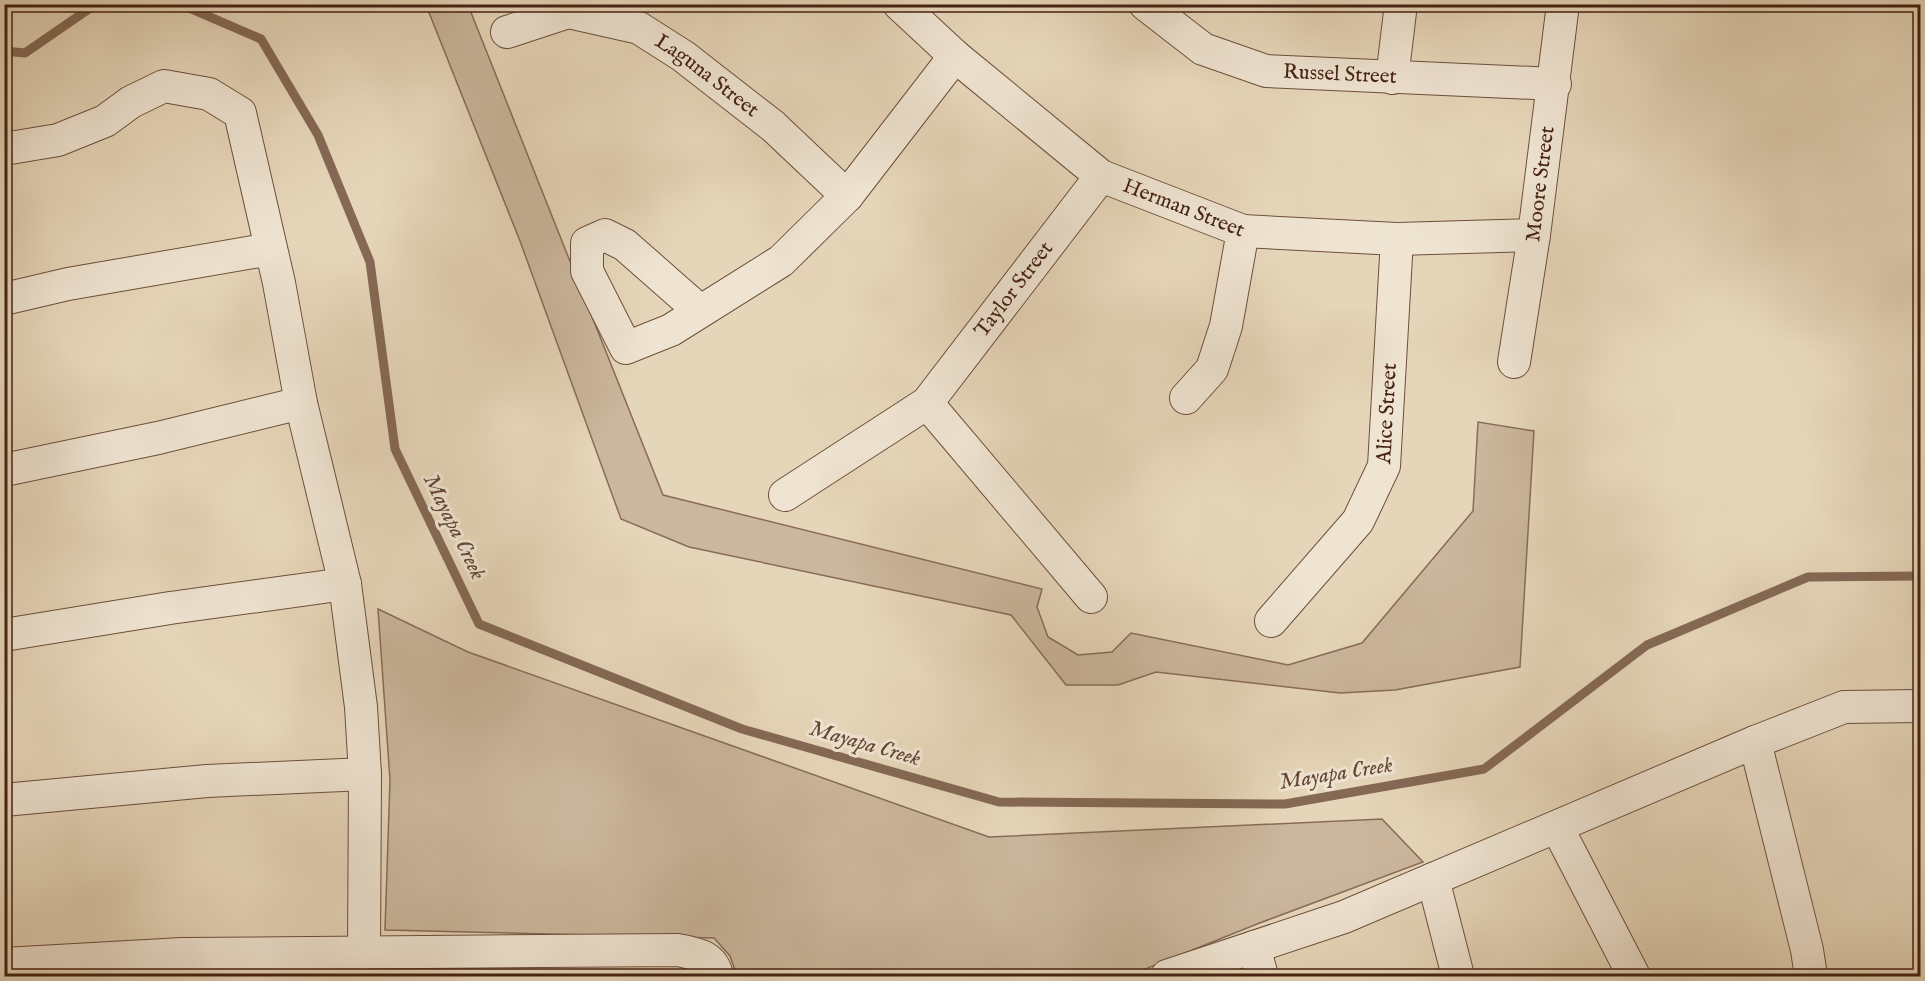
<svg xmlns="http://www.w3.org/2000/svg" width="1925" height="981" viewBox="0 0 1925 981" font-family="'IM FELL English',serif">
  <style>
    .green { fill: #cbb79d; stroke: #886c58; stroke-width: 1.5 }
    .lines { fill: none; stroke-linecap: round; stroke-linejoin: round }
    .stream { stroke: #856955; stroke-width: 9 }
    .minor-casing { stroke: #6d4f3c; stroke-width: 34 }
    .minor { stroke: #efe4d2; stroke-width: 32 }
    .labels { text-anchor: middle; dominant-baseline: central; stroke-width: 6; stroke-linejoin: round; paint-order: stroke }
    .street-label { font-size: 21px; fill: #452213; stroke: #efe4d2 }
    .water-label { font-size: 22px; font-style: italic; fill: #654634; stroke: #efe4d2 }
  </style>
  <rect width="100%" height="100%" fill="#e6d6b9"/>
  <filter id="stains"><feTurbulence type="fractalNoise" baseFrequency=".00333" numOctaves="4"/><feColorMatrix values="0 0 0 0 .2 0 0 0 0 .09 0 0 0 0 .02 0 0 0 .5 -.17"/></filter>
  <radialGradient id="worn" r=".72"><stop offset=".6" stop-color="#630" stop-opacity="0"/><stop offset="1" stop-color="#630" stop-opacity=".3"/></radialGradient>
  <path class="green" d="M426 5H468L663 495 1042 589 1037 607 1048 637 1078 655 1112 652 1131 633 1288 665 1362 643 1473 511 1478 422 1534 431 1520 667 1395 690 1340 693 1156 672 1118 685H1066L1011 615 689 547 621 519 520 241Z
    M378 609 468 652 989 837 1382 819 1423 862 1257 924 1128 976H737L730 956 714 938 385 930 390 780Z"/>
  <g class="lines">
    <path class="stream" d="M180 4 261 39 318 135 370 262 395 449 479 624 742 729 999 802 1285 804 1484 769 1647 645 1808 577 1920 576
      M4 51 25 53 96 4"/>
    <g class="minor-casing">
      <g id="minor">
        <path id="s1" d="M899 4 955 56 1101 176 1243 231 1397 239 1534 235"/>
        <path id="s2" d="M1145 4 1203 49 1266 71 1555 84"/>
        <path id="s3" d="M507 32 568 12 639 28 683 56 773 126 847 196"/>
        <path d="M1392 78 1401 4"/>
        <path d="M4 149 58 140 105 121 131 102 164 86 209 94 240 113 279 283 301 403 345 584 361 707 365 774 364 953"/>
        <path d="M4 299 68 284 271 249"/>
        <path d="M700 311 625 245 605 235 587 243V271L626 348 671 330 781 261 847 196 955 56"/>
        <path id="s4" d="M1514 362 1534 235 1563 4"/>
        <path d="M1186 398 1212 369 1226 326 1243 231"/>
        <path d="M927 403 1091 597"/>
        <path d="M4 470 158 438 301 403"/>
        <path id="s5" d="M785 495 927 403 1101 176"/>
        <path id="s6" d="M1271 621 1358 521 1384 466 1397 239"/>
        <path d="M4 635 170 608 345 584"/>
        <path d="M1755 742 1807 950 1811 976"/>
        <path d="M4 800 207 781 365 774"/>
        <path d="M1557 827 1634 976"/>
        <path d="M1433 879 1458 976"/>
        <path d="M1254 947 1262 976"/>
        <path d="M4 964 182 954 678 950C696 954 713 955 717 976"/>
        <path d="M1167 976 1344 917 1755 742 1844 707 1920 706"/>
      </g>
    </g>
    <use href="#minor" class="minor"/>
  </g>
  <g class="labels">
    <g class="street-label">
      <text stroke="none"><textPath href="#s2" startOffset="214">Russel Street</textPath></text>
      <text stroke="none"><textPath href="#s3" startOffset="220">Laguna Street</textPath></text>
      <text stroke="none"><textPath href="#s4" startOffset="180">Moore Street</textPath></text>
      <text stroke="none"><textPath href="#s1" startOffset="354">Herman Street</textPath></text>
      <text stroke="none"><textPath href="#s5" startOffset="312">Taylor Street</textPath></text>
      <text stroke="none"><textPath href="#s6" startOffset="246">Alice Street</textPath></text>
    </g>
    <g class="water-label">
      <text transform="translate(454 527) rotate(64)">Mayapa Creek</text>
      <text transform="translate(865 744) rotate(16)">Mayapa Creek</text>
      <text transform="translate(1336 774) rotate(-9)">Mayapa Creek</text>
    </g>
  </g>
  <rect width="1925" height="981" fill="none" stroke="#e6d6b9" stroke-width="24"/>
  <rect x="6" y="6" width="1913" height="969" fill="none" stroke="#452213" stroke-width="3"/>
  <rect x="12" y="12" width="1901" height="957" fill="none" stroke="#452213" stroke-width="1.5"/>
  <rect width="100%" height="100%" filter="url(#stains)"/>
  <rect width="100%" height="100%" fill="url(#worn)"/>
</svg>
